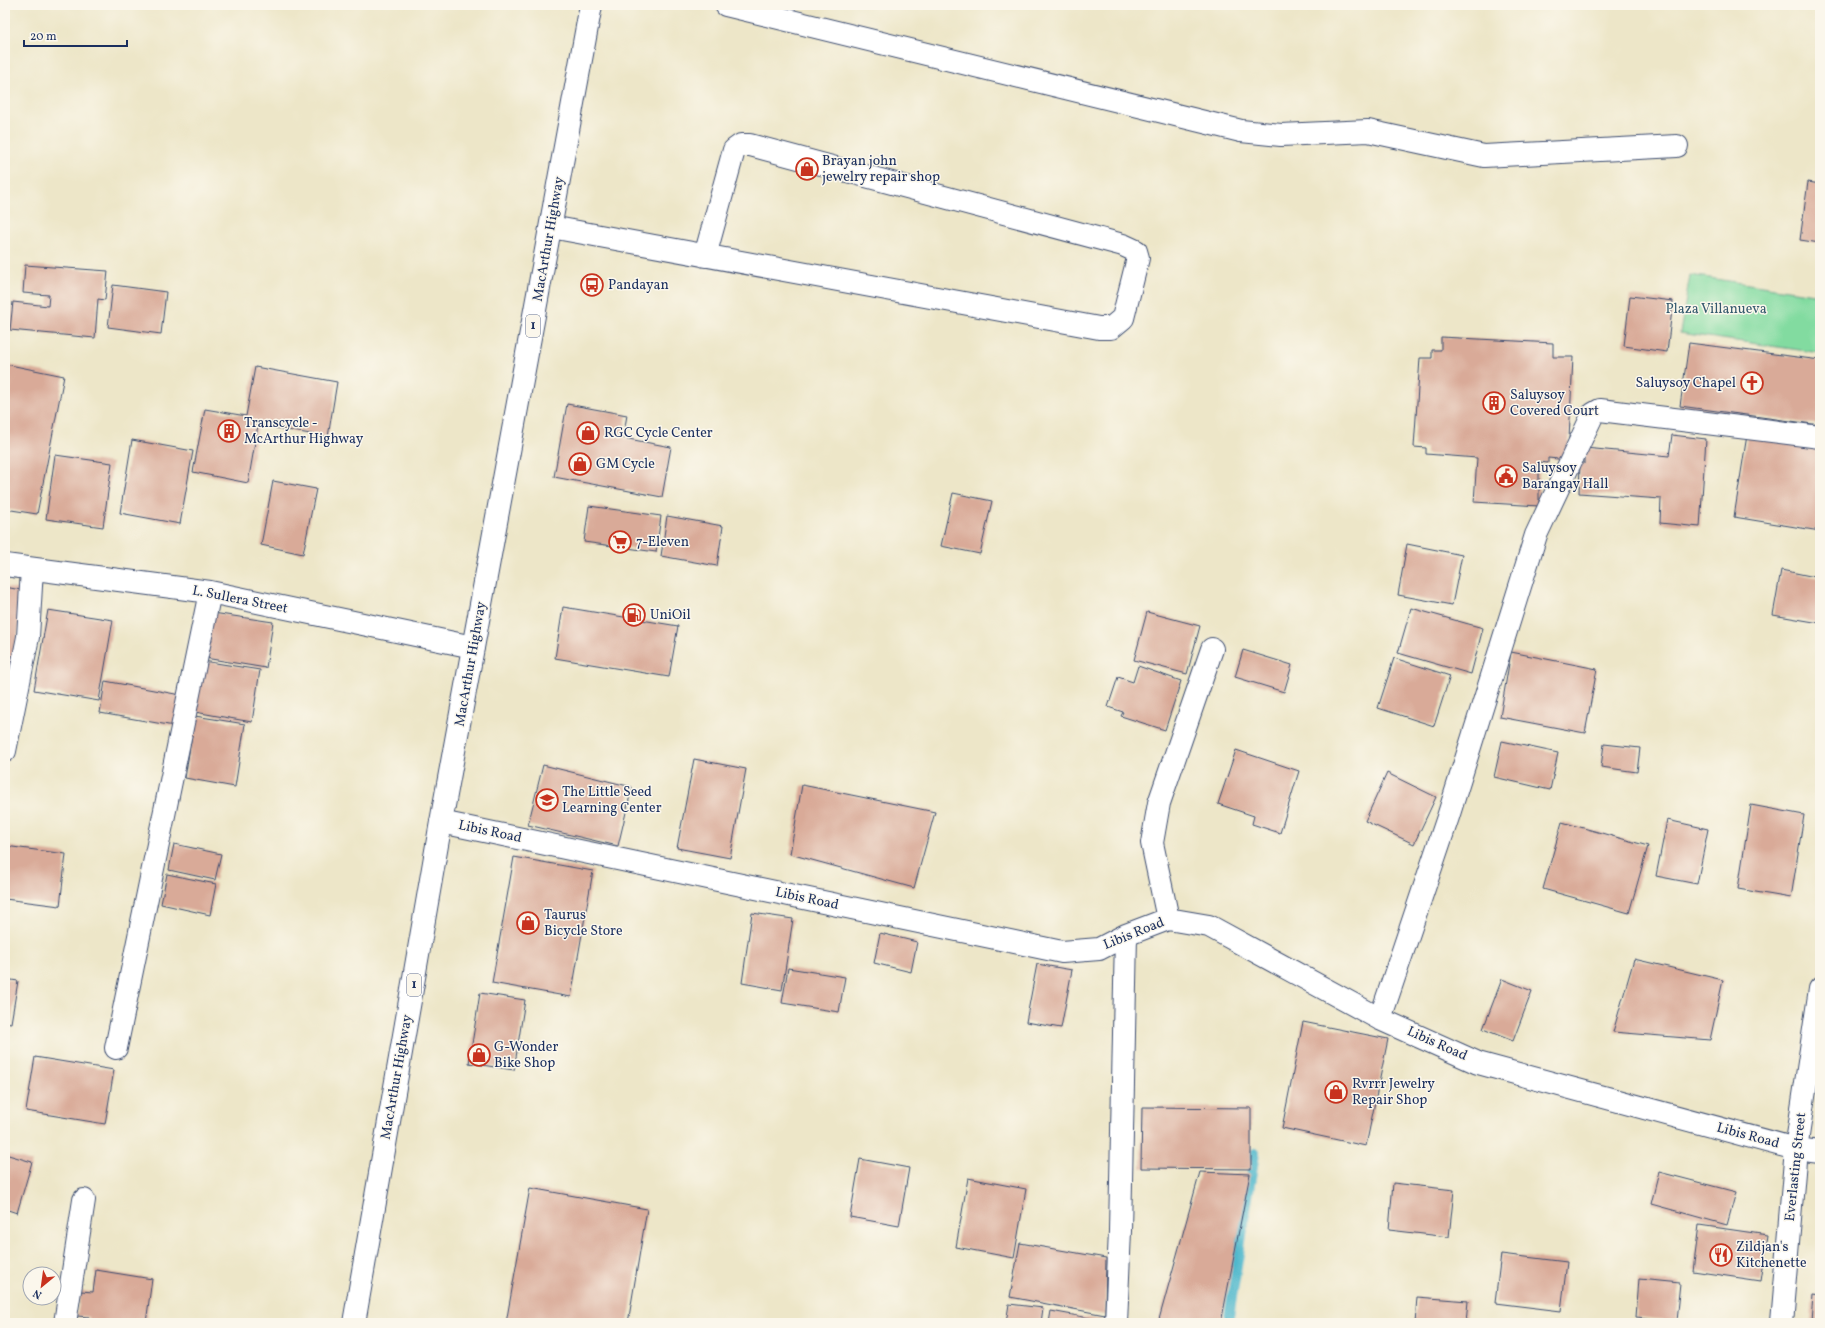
<svg xmlns="http://www.w3.org/2000/svg" width="1825" height="1328" viewBox="0 0 1825 1328" font-family="Vollkorn,serif">
  <style>
    .green { fill: #82dba0; stroke: #4e857f }
    .lines { fill: none; stroke-linecap: round; stroke-linejoin: round }
    .stream { stroke: #4fb8cc; stroke-width: 10 }
    .building { fill: #d9aa98 }
    .minor-casing { stroke: #3a4a6e; stroke-width: 24 }
    .major-casing { stroke: #3a4a6e; stroke-width: 24 }
    .highway-casing { stroke: #3a4a6e; stroke-width: 24 }
    .minor { stroke: #fff; stroke-width: 22 }
    .major { stroke: #fff; stroke-width: 22 }
    .highway { stroke: #fff; stroke-width: 22 }
    .labels { text-anchor: middle; dominant-baseline: central; stroke-width: 3; stroke-linejoin: round; paint-order: stroke }
    .shield { fill: #fbf7ec; stroke: #5e6b89; stroke-width: 1 }
    .shield-label { font-size: 13px; font-weight: bold; fill: #1b2f5e }
    .poi-label { font-size: 14px; fill: #1b2f5e; stroke: #fbf7ec; text-anchor: start }
    .street-label { font-size: 14px; fill: #1b2f5e; stroke: #fbf7ec }
    .park-label { font-size: 14px; fill: #355a6e; stroke: #fbf7ec }
  </style>
  <rect width="100%" height="100%" fill="#fbf7ec"/>
  <filter id="ink" filterUnits="userSpaceOnUse"><feTurbulence type="fractalNoise" baseFrequency=".025" numOctaves="2"/><feDisplacementMap in="SourceGraphic" scale="8" xChannelSelector="R" yChannelSelector="G"/><feConvolveMatrix kernelMatrix="1 2 1 2 8 2 1 2 1" color-interpolation-filters="sRGB"/></filter>
  <filter id="wash" filterUnits="userSpaceOnUse"><feTurbulence type="fractalNoise" baseFrequency=".012" numOctaves="4" result="noise"/><feDisplacementMap in="SourceGraphic" scale="16" xChannelSelector="R" yChannelSelector="G"/><feGaussianBlur stdDeviation="0.9" result="paint"/><feColorMatrix in="noise" values="0 0 0 0 0 0 0 0 0 0 0 0 0 0 0 0 0 1.4 0 .05"/><feComposite in="paint" operator="in"/></filter>
  <g filter="url(#wash)">
    <rect width="100%" height="100%" fill="#ede6c8"/>
    <path class="green" d="M1690 275 1820 295V353L1680 333Z"/>
    <g class="lines">
      <path class="stream" d="M1228 1323 1255 1153"/>
    </g>
    <g id="blocks">
      <path class="building" d="M1808 182 1820 184V243L1800 240Z
        M25 265 108 271 105 300 98 299 95 338 10 330 13 302 48 306 49 295 23 293Z
        M113 285 166 292 161 334 108 327Z
        M1630 296 1673 301 1667 352 1624 346Z
        M1441 337 1553 343V357H1573L1568 460 1548 458V463L1539 462V506L1474 502 1477 458 1426 454V448L1414 447 1420 358H1432V350H1441Z
        M1689 343 1820 360V425L1680 406Z
        M5 364 64 376 37 514 5 509Z
        M255 367 337 382 328 437 258 425 248 483 193 472 205 409 246 416Z
        M567 404 627 415 623 438 671 447 662 497 554 477Z
        M1672 435 1706 439 1700 527 1660 523 1661 499 1579 493 1580 463H1585V448L1669 456Z
        M1747 435 1820 447V531L1734 517Z
        M132 440 193 451 180 524 120 513Z
        M55 455 112 463 103 527 46 519Z
        M273 481 316 489 303 554 261 545Z
        M953 493 992 501 980 554 941 546Z
        M589 506 661 516 656 552 584 542Z
        M667 516 723 526 717 566 661 556Z
        M1407 544 1462 555 1452 605 1398 595Z
        M1781 570 1820 578V623L1773 615Z
        M5 587 26 591 5 704Z
        M563 607 678 626 669 677 555 658Z
        M1411 608 1483 628 1471 674 1398 653Z
        M48 610 113 620 99 701 34 690Z
        M1147 612 1200 626 1187 674 1134 660Z
        M213 613 273 622 266 668 205 658Z
        M1243 650 1292 665 1284 692 1235 677Z
        M1511 652 1597 669 1585 733 1500 717Z
        M1394 658 1450 676 1434 726 1378 708Z
        M203 661 260 670 252 722 195 712Z
        M1138 666 1181 681 1165 730 1121 716 1123 712 1108 707 1118 677 1133 682Z
        M105 681 186 696 180 727 100 713Z
        M195 716 245 724 235 787 185 778Z
        M1502 741 1558 753 1550 790 1494 777Z
        M1604 744 1640 748 1637 772 1601 767Z
        M1236 750 1299 771 1280 833 1252 824 1254 816 1218 804Z
        M694 759 746 769 730 858 677 848Z
        M543 765 632 787 618 846 528 825Z
        M1387 773 1436 797 1414 844 1365 821Z
        M802 785 935 812 914 888 790 854Z
        M1751 805 1804 815 1791 898 1738 889Z
        M1667 820 1708 829 1697 884 1656 876Z
        M1562 822 1648 846 1629 913 1543 889Z
        M174 844 221 854 215 880 169 870Z
        M5 846 66 854 60 906 5 899Z
        M514 857 593 871 571 997 492 983Z
        M167 874 216 884 210 915 161 904Z
        M752 913 793 919 782 990 742 983Z
        M880 933 917 942 911 972 874 963Z
        M1634 959 1723 980 1710 1040 1613 1032Z
        M1037 964 1072 970 1061 1028 1026 1022Z
        M788 968 845 977 839 1012 782 1003Z
        M5 979 18 981 11 1023 5 1022Z
        M1502 979 1532 991 1513 1041 1483 1029Z
        M480 993 525 1000 514 1070 469 1063Z
        M1303 1022 1388 1039 1366 1146 1282 1128Z
        M35 1057 114 1070 105 1124 26 1111Z
        M1142 1107 1251 1108V1169L1141 1168Z
        M5 1154 32 1162 17 1213 5 1209Z
        M860 1159 909 1168 899 1226 850 1217Z
        M1200 1172 1250 1174 1221 1323H1158Z
        M1659 1172 1736 1192 1727 1225 1651 1204Z
        M968 1178 1026 1189 1014 1258 956 1247Z
        M1393 1183 1454 1190 1449 1237 1389 1230Z
        M530 1188 647 1209 628 1323H506Z
        M1699 1225 1768 1235 1761 1281 1693 1271Z
        M1020 1243 1106 1258 1105 1315 1010 1297Z
        M1501 1254 1567 1262 1561 1311 1495 1303Z
        M96 1270 152 1279 146 1323H89V1317L77 1316 81 1291 93 1292Z
        M1639 1279 1680 1283 1676 1321 1636 1317Z
        M1813 1295 1820 1296V1323H1811Z
        M1417 1297 1468 1301 1466 1323H1415Z
        M1009 1304 1043 1308 1041 1323H1006Z
        M1051 1311 1100 1320 1099 1323H1049Z"/>
    </g>
  </g>
  <g filter="url(#ink)">
    <use href="#blocks" fill-opacity="0" stroke="#3a4a6e" stroke-width="1"/>
    <g class="lines">
      <g class="minor-casing">
        <path id="minor" d="M726 5 1241 131 1281 135 1368 131 1484 156 1677 146
          M551 227 1099 328H1111L1123 318 1138 258 1136 251 1123 245 750 145H741L734 150 705 256
          M5 565 210 592 473 647
          M5 751 28 637 32 569
          M441 822 1062 952 1099 949 1126 935 1168 919 1209 926 1380 1019 1478 1063 1796 1149 1820 1152
          M1168 919 1152 843 1159 803 1212 649
          M1380 1019 1448 817 1536 535 1593 414 1600 410 1820 437
          M116 1048 210 592
          M65 1323 84 1200
          M1116 1323 1120 1231 1126 935"/>
      </g>
      <g class="major-casing">
        <path id="major" d="M1781 1323 1796 1149 1820 989"/>
      </g>
      <g class="highway-casing">
        <path id="highway" d="M354 1323 441 822 591 5"/>
      </g>
      <use href="#minor" class="minor"/>
      <use href="#major" class="major"/>
      <use href="#highway" class="highway"/>
    </g>
  </g>
  <defs>
    <g id="shop-ring" transform="scale(1.15)"><circle r="9.5" fill="#fbf7ec" stroke="#c8321e" stroke-width="1.5"/><path d="M-5-2.5h2.3a2.7 3.5 0 0 1 5.4 0H5L5.5 6h-11ZM-1.5-2.5h3a1.5 2.3 0 0 0-3 0Z" fill="#c8321e"/></g>
    <g id="bus-ring" transform="scale(1.15)"><circle r="9.5" fill="#fbf7ec" stroke="#c8321e" stroke-width="1.5"/><path d="M-5-6H5V4H4V6H2V4H-2V6H-4V4H-5ZM-3.5-4V0h7V-4ZM-3.5 1.2v1.5H-2V1.2ZM2 1.2v1.5H3.5V1.2Z" fill="#c8321e"/></g>
    <g id="church-ring" transform="scale(1.15)"><circle r="9.5" fill="#fbf7ec" stroke="#c8321e" stroke-width="1.5"/><path d="M-1.2-6h2.4v3.5h3.3v2.4h-3.3V6h-2.4V-.1h-3.3v-2.4h3.3Z" fill="#c8321e"/></g>
    <g id="building-ring" transform="scale(1.15)"><circle r="9.5" fill="#fbf7ec" stroke="#c8321e" stroke-width="1.5"/><path d="M-4-6H4V6H1V3H-1V6H-4ZM-2.5-4.3h1.7v1.8h-1.7ZM.8-4.3h1.7v1.8H.8ZM-2.5-1h1.7V.8h-1.7ZM.8-1h1.7V.8H.8Z" fill="#c8321e"/></g>
    <g id="civic-ring" transform="scale(1.15)"><circle r="9.5" fill="#fbf7ec" stroke="#c8321e" stroke-width="1.5"/><path d="M-.6-6.5H3V-4.5H.6V-3L4-1V1h2V6H-6V1h2V-1L-.6-3ZM-1.2 2.5V6h2.4V2.5Z" fill="#c8321e"/></g>
    <g id="supermarket-ring" transform="scale(1.15)"><circle r="9.5" fill="#fbf7ec" stroke="#c8321e" stroke-width="1.5"/><path d="M-6-5.5h2.5l.6 2H6L4.5 2H-2.5L-4.4-4H-6ZM-1.5 3.2a1.3 1.3 0 1 0 .1 0ZM3 3.2a1.3 1.3 0 1 0 .1 0Z" fill="#c8321e"/></g>
    <g id="fuel-ring" transform="scale(1.15)"><circle r="9.5" fill="#fbf7ec" stroke="#c8321e" stroke-width="1.5"/><path d="M-5.5-6h7V0h2V4h1.3V-2.5L3-4.5l.8-.8L6-3V5H2.5V1h-1V6h-7ZM-4.2-4.7v3.2H.2V-4.7Z" fill="#c8321e"/></g>
    <g id="school-ring" transform="scale(1.15)"><circle r="9.5" fill="#fbf7ec" stroke="#c8321e" stroke-width="1.5"/><path d="M0-5L7-2L0 1L-7-2ZM-4 1L0 2.5L4 1V4Q0 6-4 4Z" fill="#c8321e"/></g>
    <g id="restaurant-ring" transform="scale(1.15)"><circle r="9.5" fill="#fbf7ec" stroke="#c8321e" stroke-width="1.5"/><path d="M-5-6h1v4h1v-4h1v4h1v-4h1v5L-1.5 .5V6h-2V.5L-5-1ZM5-6V6H3V1.5H1.5Q1.5-4 5-6Z" fill="#c8321e"/></g>
  </defs>
  <g fill-rule="evenodd">
    <use href="#shop-ring" x="807" y="169"/>
    <use href="#bus-ring" x="592" y="285"/>
    <use href="#church-ring" x="1752" y="383"/>
    <use href="#building-ring" x="1494" y="403"/>
    <use href="#building-ring" x="229" y="431"/>
    <use href="#shop-ring" x="588" y="433"/>
    <use href="#shop-ring" x="580" y="464"/>
    <use href="#civic-ring" x="1506" y="476"/>
    <use href="#supermarket-ring" x="620" y="542"/>
    <use href="#fuel-ring" x="634" y="615"/>
    <use href="#school-ring" x="547" y="800"/>
    <use href="#shop-ring" x="528" y="923"/>
    <use href="#shop-ring" x="479" y="1055"/>
    <use href="#shop-ring" x="1336" y="1092"/>
    <use href="#restaurant-ring" x="1721" y="1255"/>
  </g>
  <g class="labels">
    <g class="shield">
      <rect x="526" y="315" width="14" height="22" rx="3"/>
      <rect x="407" y="974" width="14" height="22" rx="3"/>
    </g>
    <g class="shield-label">
      <text x="533" y="326">1</text>
      <text x="414" y="985">1</text>
    </g>
    <g class="poi-label">
      <text x="822" y="161">Brayan john<tspan x="822" dy="16">jewelry repair shop</tspan></text>
      <text x="608" y="285">Pandayan</text>
      <text x="1736" y="383" text-anchor="end">Saluysoy Chapel</text>
      <text x="1510" y="395">Saluysoy<tspan x="1510" dy="16">Covered Court</tspan></text>
      <text x="244" y="423">Transcycle -<tspan x="244" dy="16">McArthur Highway</tspan></text>
      <text x="604" y="433">RGC Cycle Center</text>
      <text x="596" y="464">GM Cycle</text>
      <text x="1522" y="468">Saluysoy<tspan x="1522" dy="16">Barangay Hall</tspan></text>
      <text x="636" y="542">7-Eleven</text>
      <text x="650" y="615">UniOil</text>
      <text x="562" y="792">The Little Seed<tspan x="562" dy="16">Learning Center</tspan></text>
      <text x="544" y="915">Taurus<tspan x="544" dy="16">Bicycle Store</tspan></text>
      <text x="494" y="1047">G-Wonder<tspan x="494" dy="16">Bike Shop</tspan></text>
      <text x="1352" y="1084">Rvrrr Jewelry<tspan x="1352" dy="16">Repair Shop</tspan></text>
      <text x="1736" y="1247">Zildjan's<tspan x="1736" dy="16">Kitchenette</tspan></text>
    </g>
    <g class="street-label">
      <text transform="translate(549 239) rotate(-80)">MacArthur Highway</text>
      <text transform="translate(240 600) rotate(11)">L. Sullera Street</text>
      <text transform="translate(471 664) rotate(-80)">MacArthur Highway</text>
      <text transform="translate(490 832) rotate(12)">Libis Road</text>
      <text transform="translate(807 899) rotate(12)">Libis Road</text>
      <text transform="translate(1134 934) rotate(-22)">Libis Road</text>
      <text transform="translate(1437 1044) rotate(24)">Libis Road</text>
      <text transform="translate(397 1077) rotate(-80)">MacArthur Highway</text>
      <text transform="translate(1748 1136) rotate(15)">Libis Road</text>
      <text transform="translate(1796 1167) rotate(-84)">Everlasting Street</text>
    </g>
    <g class="park-label">
      <text x="1716" y="309">Plaza Villanueva</text>
    </g>
  </g>
  <rect width="1825" height="1328" fill="none" stroke="#fbf7ec" stroke-width="20"/>
  <g transform="translate(42 1286) rotate(209)"><circle r="19" fill="#fbf7ec" stroke="#a1a7b3"/>
  <path d="M0-3L7 15L0 10L-7 15Z" fill="#c8321e"/>
  <text y="-6" font-size="11" font-weight="bold" text-anchor="middle" fill="#1b2f5e">N</text>
  </g>
  <path d="M24 40v6h103v-6" fill="none" stroke="#1b2f5e" stroke-width="2"/>
  <text x="30" y="40" font-size="12" fill="#1b2f5e" stroke="#fbf7ec" stroke-width="3" paint-order="stroke">20 m</text>
</svg>
